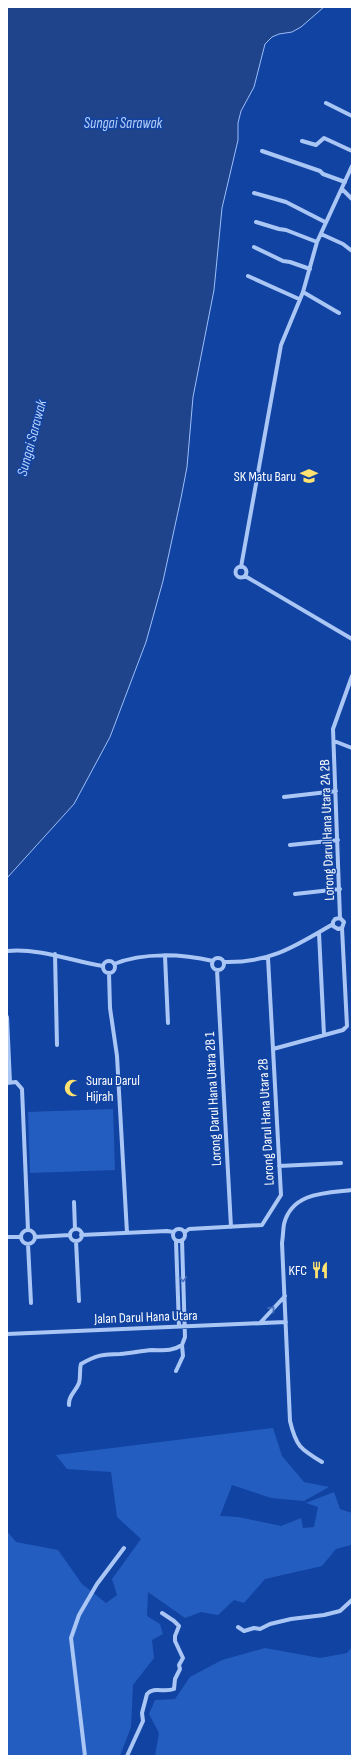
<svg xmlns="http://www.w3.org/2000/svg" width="359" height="1763" viewBox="0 0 359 1763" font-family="'Sofia Sans Condensed',sans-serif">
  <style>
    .green { fill: #245dc0 }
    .water { fill: #1f448c; stroke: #9cbff8 }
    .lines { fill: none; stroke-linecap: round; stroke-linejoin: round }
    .minor { stroke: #aac6f5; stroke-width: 4 }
    .oneway { stroke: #4771bf }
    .labels { text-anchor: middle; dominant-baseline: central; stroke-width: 3; stroke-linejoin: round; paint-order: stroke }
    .poi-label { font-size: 14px; fill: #fff; stroke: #1143a2; text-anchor: end }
    .street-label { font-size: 14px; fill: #fff; stroke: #1143a2 }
    .water-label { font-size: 15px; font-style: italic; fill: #b7d0fb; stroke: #1143a2 }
  </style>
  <rect width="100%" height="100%" fill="#1143a2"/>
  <path class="green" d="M113 1109 115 1170 30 1173 28 1112Z
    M273 1428 282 1456 304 1482 329 1487 304 1501 271 1498 232 1485 220 1516 238 1517 281 1526 301 1518 303 1528 314 1527 318 1507 306 1503 334 1492 340 1509 352 1513 351 1545 336 1549 322 1566 265 1579 244 1603 234 1600 218 1615 201 1612 185 1618 148 1592 147 1616 160 1624 163 1634 152 1640 154 1658 133 1685 131 1727 120 1756H7V1531L16 1542 58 1550 82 1584 106 1603 117 1595 112 1579 141 1539 117 1517 111 1472 67 1469 56 1455Z
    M352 1647V1756H155L159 1733 149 1714 155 1700 175 1699 190 1677 222 1660 265 1648 320 1658 347 1653Z"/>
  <path class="water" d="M7 7H324L301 27 292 32 279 34 272 37 265 44 254 87 241 111 238 123V140L222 208 214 290 193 397 187 467 181 498 163 581 146 642 110 737 74 804 7 878Z"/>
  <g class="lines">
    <path class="minor" d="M326 103 352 116
      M302 141 316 145 324 138 352 151
      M262 151 320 171 323 174 345 182
      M342 189 352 199
      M254 193 286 202 325 222
      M256 222 279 229 286 230 317 242
      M321 234 343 244 352 251
      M254 247 283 261 290 262 310 269
      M248 276 299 299
      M303 292 339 313
      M235.5 572a5.5 5.5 0 1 1 11 0a5.5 5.5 0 1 1-11 0Z
      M241 567 281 345 303 292 317 242 352 166
      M245 576 352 639
      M334 741 352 748
      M284 797 336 791
      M290 845 338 840
      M295 894 340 889
      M340 918 333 729 352 676
      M319 933 324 1035
      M7 951C41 948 71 961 103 966
      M55 954 57 1045
      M165 956 168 1023
      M212 964a6 6 0 1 1 12 0a6 6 0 1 1-12 0Z
      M103 967a6 6 0 1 1 12 0a6 6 0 1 1-12 0Z
      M224 962C270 963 294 947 333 924
      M114 964C144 952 182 954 213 961
      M217 970 231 1227
      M109 973 110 1008 117 1056 127 1233
      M7 1017 10 1083
      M273 1049 343 1030 347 1026 342 928 344 922 340 918 335 919 333 922V926L338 929 342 928
      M7 1083 16 1082 22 1089 28 1230
      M279 1166 341 1163
      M74 1202 75 1229
      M173 1235a6 6 0 1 1 12 0a6 6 0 1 1-12 0Z
      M70 1235a6 6 0 1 1 12 0a6 6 0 1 1-12 0Z
      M21 1237a7 7 0 1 1 14 0a7 7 0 1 1-14 0Z
      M185 1232 189 1229 262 1225 281 1195 268 958
      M81 1235 167 1231 173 1232
      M7 1237H21
      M35 1237 70 1235
      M76 1241 79 1301
      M176 1241 179 1326
      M28 1244 31 1303
      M260 1323 285 1296
      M7 1334 286 1322
      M176 1371 183 1356 182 1345 185 1337 182 1240
      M69 1405C68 1396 76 1391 79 1383 81 1376 79 1370 81 1364 96 1355 104 1354 120 1354 131 1353 141 1351 152 1350 163 1350 171 1352 182 1345
      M322 1462C300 1449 296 1446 290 1421L282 1243C283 1237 283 1230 284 1224 292 1192 326 1193 352 1190
      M238 1627 244 1631 254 1628 260 1629 270 1624 291 1619 324 1615 340 1611 352 1600
      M85 1756 71 1638 79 1615 97 1584 124 1548
      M127 1756 143 1721 142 1713 147 1694C154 1686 164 1693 174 1689L175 1679 180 1669 179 1665 183 1658 175 1641V1636L179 1626 174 1621 162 1613"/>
  </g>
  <defs><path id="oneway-chevron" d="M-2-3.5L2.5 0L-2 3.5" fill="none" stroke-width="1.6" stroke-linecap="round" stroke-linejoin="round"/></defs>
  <g class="oneway">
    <use href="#oneway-chevron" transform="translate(183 1279) rotate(88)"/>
    <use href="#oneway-chevron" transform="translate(272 1309) rotate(-48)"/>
  </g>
  <defs>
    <g id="school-bare" transform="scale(1.38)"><path d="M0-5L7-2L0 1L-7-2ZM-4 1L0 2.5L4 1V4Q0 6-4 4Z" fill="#ffe26f" stroke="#1143a2" stroke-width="2.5" paint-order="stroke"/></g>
    <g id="mosque-bare" transform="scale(1.38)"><path d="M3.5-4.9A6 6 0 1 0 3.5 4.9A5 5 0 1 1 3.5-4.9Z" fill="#ffe26f" stroke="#1143a2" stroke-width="2.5" paint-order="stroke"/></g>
    <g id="restaurant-bare" transform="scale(1.38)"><path d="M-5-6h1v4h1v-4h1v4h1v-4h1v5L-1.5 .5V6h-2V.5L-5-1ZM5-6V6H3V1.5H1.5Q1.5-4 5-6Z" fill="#ffe26f" stroke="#1143a2" stroke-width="2.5" paint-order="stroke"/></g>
  </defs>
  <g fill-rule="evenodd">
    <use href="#school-bare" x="309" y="476"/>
    <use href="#mosque-bare" x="73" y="1088"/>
    <use href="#restaurant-bare" x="320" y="1270"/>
  </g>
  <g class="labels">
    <g class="poi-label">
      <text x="296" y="476">SK Matu Baru</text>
      <text x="86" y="1080" text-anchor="start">Surau Darul<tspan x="86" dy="16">Hijrah</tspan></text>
      <text x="307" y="1270">KFC</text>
    </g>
    <g class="street-label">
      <text transform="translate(327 830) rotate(-92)">Lorong Darul Hana Utara 2A 2B</text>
      <text transform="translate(213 1099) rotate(-93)">Lorong Darul Hana Utara 2B 1</text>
      <text transform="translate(266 1122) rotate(-93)">Lorong Darul Hana Utara 2B</text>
      <text transform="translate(146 1317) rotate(-2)">Jalan Darul Hana Utara</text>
    </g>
    <g class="water-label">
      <text x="123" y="123">Sungai Sarawak</text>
      <text transform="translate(32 438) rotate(-75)">Sungai Sarawak</text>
    </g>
  </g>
  <rect width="359" height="1763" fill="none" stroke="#ffffff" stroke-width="16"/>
</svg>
